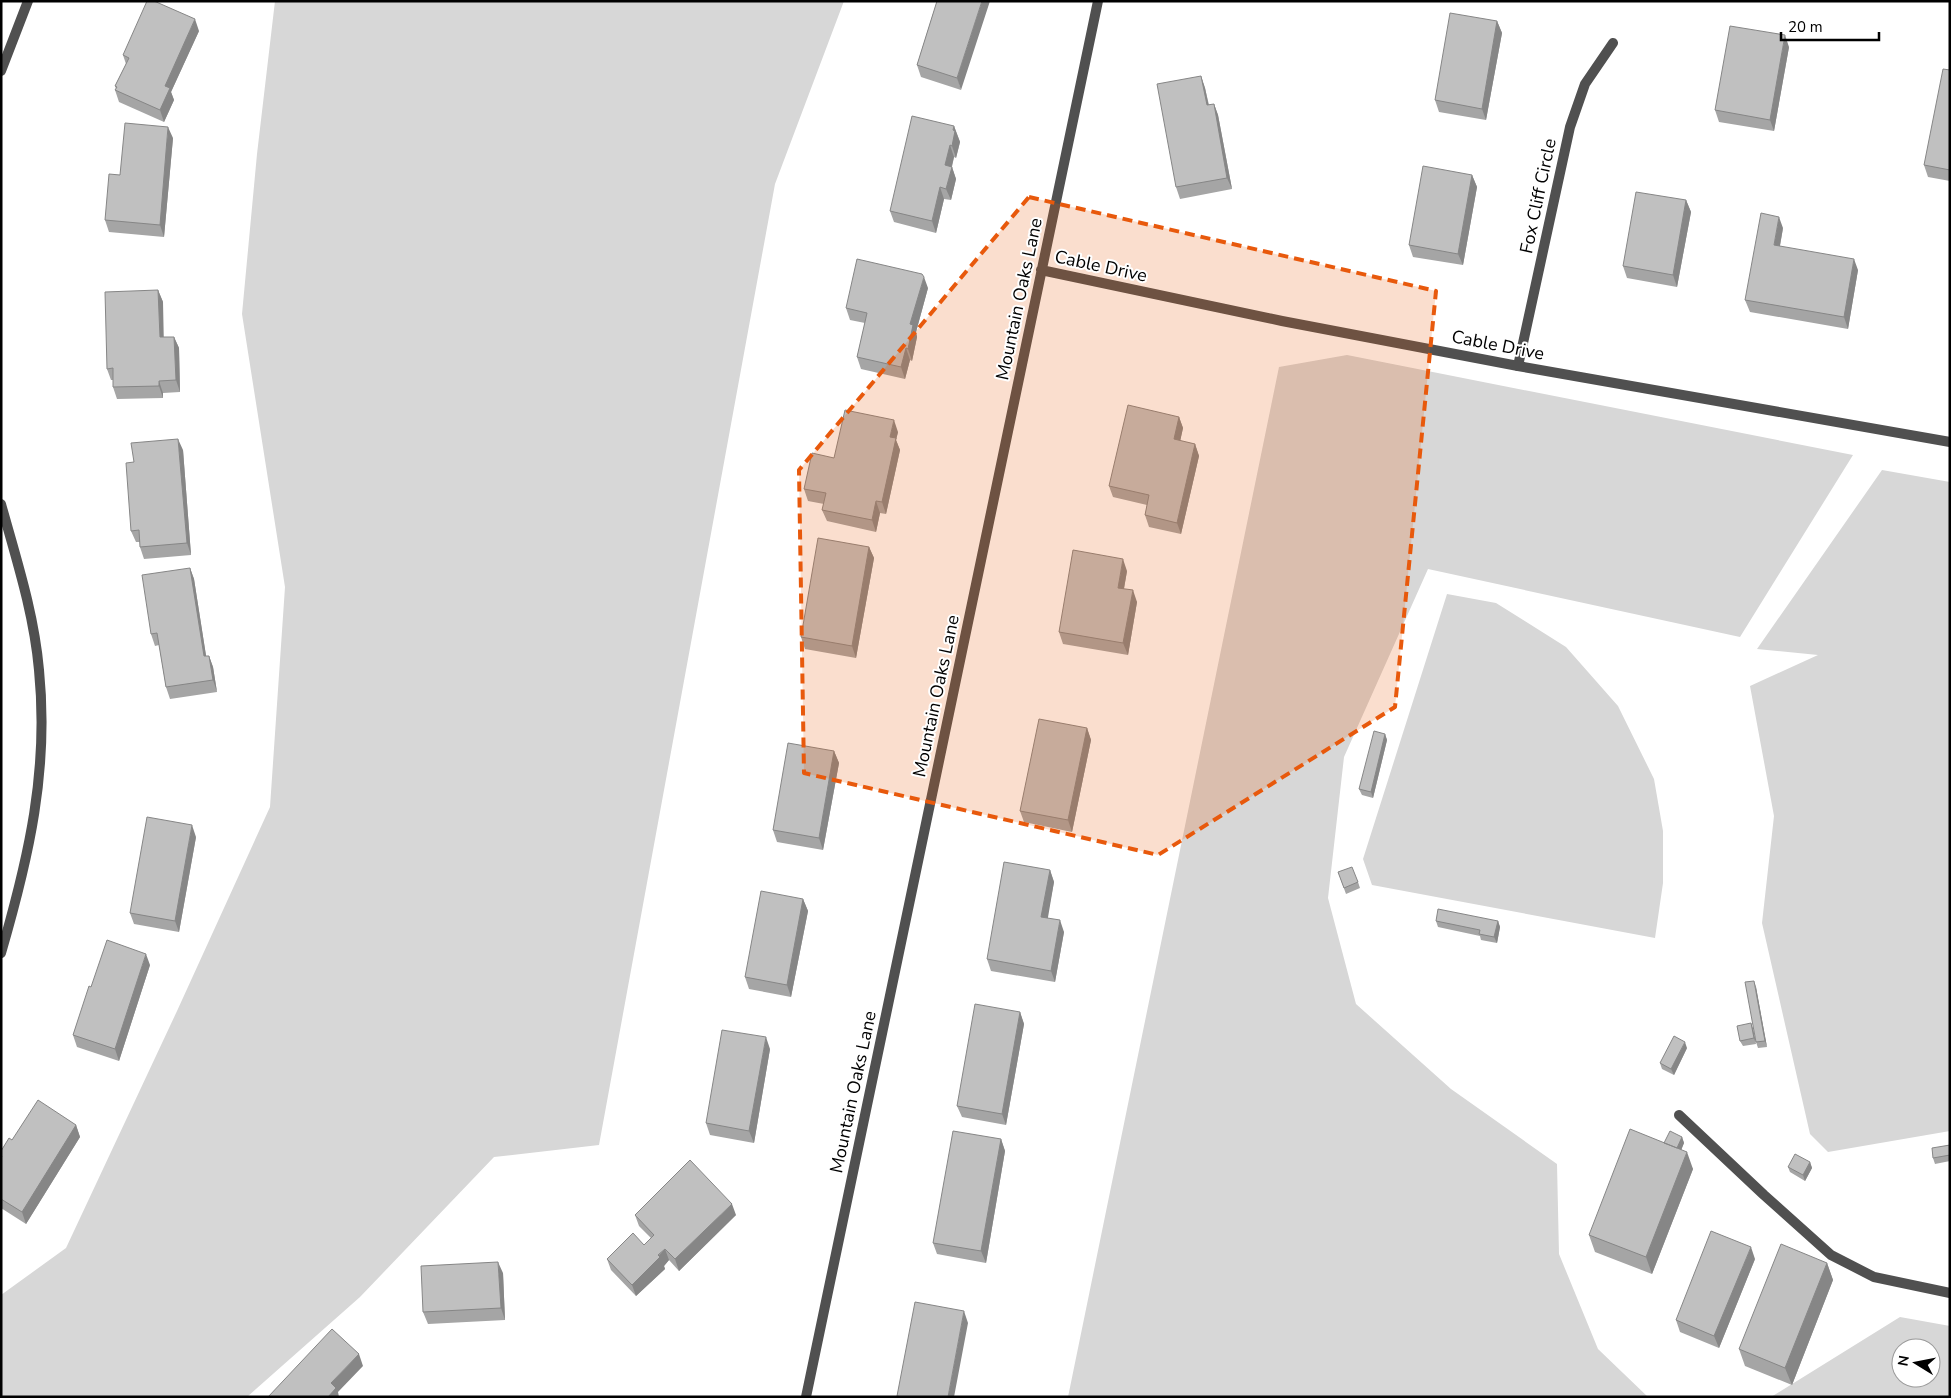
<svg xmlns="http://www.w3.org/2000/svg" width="1951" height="1398" viewBox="0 0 1951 1398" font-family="'Nunito Sans',sans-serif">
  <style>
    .green { fill: #d7d7d7; fill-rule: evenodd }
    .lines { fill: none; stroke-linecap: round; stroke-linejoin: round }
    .lane { stroke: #505050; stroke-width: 10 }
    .street { stroke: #505050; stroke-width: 10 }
    .wall { fill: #a5a5a5 }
    .shaded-wall { fill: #868686 }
    .building { fill: #c0c0c0; stroke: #868686 }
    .marked { fill: #e8590c; fill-opacity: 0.2; stroke: #e8590c; stroke-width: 4; stroke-dasharray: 10 6; stroke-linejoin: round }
    .labels { text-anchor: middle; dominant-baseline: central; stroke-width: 4; stroke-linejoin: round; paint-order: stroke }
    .street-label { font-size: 18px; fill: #000; stroke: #fff }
  </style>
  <rect width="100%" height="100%" fill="#fff"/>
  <path class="green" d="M275 1H844L775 184 599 1145 494 1157 360 1297 247 1397H1V1295L66 1248 177 1011 270 807 285 587 242 314 257 154Z
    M1347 355 1853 455 1740 637 1428 569 1344 757 1328 898 1356 1004 1451 1089 1557 1164 1559 1254 1598 1349 1648 1397H1068L1279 367Z
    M1882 470 1950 482V1131L1828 1152 1810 1134 1762 923 1774 816 1750 686 1818 655 1757 649Z
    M1447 594 1496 603 1566 647 1618 706 1654 779 1663 831V883L1655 938 1372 885 1363 859Z
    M1900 1317 1950 1326V1397H1771ZM1901 1348H1931V1378H1901Z"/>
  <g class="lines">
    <path class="lane" d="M1518 366 1570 127 1585 84 1613 43
      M1679 1115 1764 1195 1831 1255 1874 1277 1950 1293"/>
    <path class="street" d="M1 71 28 1
      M1041 270 1282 321 1518 366 1950 442
      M1 504C16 558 34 613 39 670 49 770 29 857 1 953
      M806 1397 1098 1"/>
  </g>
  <path class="wall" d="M937 1 961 90 921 77 917 65Z
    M1497 21 1502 33 1486 120 1439 112 1435 100Z
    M199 31 171 92 174 100 164 122 119 102 115 90 116 89 115 86 126 64 123 55Z
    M1789 47 1774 131 1719 122 1715 110Z
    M1950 70V181L1928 177 1924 165Z
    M1201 76 1205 88 1209 105 1214 104 1218 115 1232 189 1180 199 1176 187Z
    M954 126 960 142 956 158 954 157 952 167 956 179 951 200 944 199 936 233 894 222 890 211Z
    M173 138 164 237 109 232 105 220 120 175Z
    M1472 175 1477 187 1463 265 1413 257 1409 245Z
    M1686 200 1691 212 1677 287 1627 278 1623 266Z
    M1783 228 1780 246 1858 270 1848 329 1750 312 1745 300Z
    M928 288 916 332 917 337 912 361 910 360 905 379 861 369 857 357 865 323 850 320 846 308Z
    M158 290 163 302V337H174L179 348 180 392 163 393V398L117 399 113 387V380H111L107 369Z
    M1179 417 1183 428 1180 441 1195 444 1199 456 1181 534 1149 527 1145 515 1147 505 1113 497 1109 486Z
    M898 432 896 440 900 450 886 514 880 513 876 532 827 521 822 510 824 504 808 501 804 489 834 458Z
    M183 450 191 555 144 559 140 547V542H136L131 531 134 462Z
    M869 547 874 558 856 658 805 649 801 637Z
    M190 568 194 579 206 656H209L213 667 217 692 170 699 166 687 159 645 155 646 151 634Z
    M1127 571 1124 589 1137 602 1128 655 1063 644 1059 632Z
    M1087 728 1091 740 1072 832 1024 822 1020 811Z
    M1385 734 1387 740 1373 798 1362 795 1359 789Z
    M834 751 839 763 823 850 777 842 773 830Z
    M196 837 179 932 134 924 130 913Z
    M1050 870 1054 882 1047 918 1064 932 1055 982 991 971 987 959Z
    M1338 872 1358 882 1360 888 1346 894Z
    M803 899 808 911 791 997 749 989 745 977Z
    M1436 921H1498L1500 927 1497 943 1481 940 1480 936 1438 927Z
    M150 965 119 1061 77 1047 73 1035 91 987Z
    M1756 987 1767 1047 1758 1048 1756 1042Z
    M1020 1012 1024 1024 1006 1125 962 1117 957 1106Z
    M1751 1023 1753 1029 1756 1044 1743 1046 1740 1041Z
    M1687 1048 1674 1075 1662 1069 1660 1063Z
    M770 1049 754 1143 710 1135 706 1123Z
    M76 1125 80 1137 26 1224 1 1208V1151L12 1140Z
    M1682 1137 1684 1143 1681 1149 1693 1169 1652 1274 1595 1252 1589 1235 1664 1143Z
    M1001 1139 1005 1151 986 1263 937 1254 933 1243Z
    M1950 1145V1161L1935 1164 1933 1158Z
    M1810 1162 1812 1168 1805 1181 1790 1172 1788 1167Z
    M635 1215H736L679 1271 669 1260 664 1266 665 1269 636 1296 611 1270 607 1259 644 1245 651 1238 639 1226Z
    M1755 1259 1719 1348 1680 1332 1676 1320Z
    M1827 1263 1833 1280 1792 1385 1745 1366 1739 1349Z
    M503 1273 505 1320 428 1324 423 1312Z"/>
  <path class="shaded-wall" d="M982 1H990L961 90 957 78Z
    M195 19 199 31 171 92 174 100 164 122 160 110 165 86Z
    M1497 21 1502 33 1486 120 1482 109Z
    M1785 35 1789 47 1774 131 1770 120Z
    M1201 76 1205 88 1211 117 1207 105Z
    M1214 104 1218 115 1232 189 1227 178Z
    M954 126 960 142 956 158 952 146Z
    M168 127 173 138 164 237 160 225Z
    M950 145 954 157 949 177 945 165Z
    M952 167 956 179 951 200 946 189Z
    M1472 175 1477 187 1463 265 1458 254Z
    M940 187 944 199 936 233 932 221Z
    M1686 200 1691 212 1677 287 1673 275Z
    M1779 217 1783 228 1778 256 1774 245Z
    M1854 259 1858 270 1848 329 1844 317Z
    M924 277 928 288 916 332 917 337 912 361 908 349 910 324Z
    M158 290 163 302 164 349 160 337Z
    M174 337 179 348 180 392 176 380Z
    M906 348 910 360 905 379 901 367Z
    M159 381 163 393V398L159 386Z
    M1179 417 1183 428 1178 451 1174 439Z
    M894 420 898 432 896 440 900 450 886 514 882 502 890 437Z
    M178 439 183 450 191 555 187 543Z
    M1195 444 1199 456 1181 534 1177 523Z
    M876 501 880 513 876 532 872 520Z
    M869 547 874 558 856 658 852 646Z
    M1123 559 1127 571 1122 599 1118 588Z
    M190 568 194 579 208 668 204 656Z
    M1133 590 1137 602 1128 655 1123 643Z
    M209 656 213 667 217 692 213 680Z
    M1087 728 1091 740 1072 832 1068 820Z
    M1385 734 1387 740 1373 798 1371 792Z
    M834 751 839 763 823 850 819 838Z
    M192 825 196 837 179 932 175 921Z
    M1050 870 1054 882 1046 929 1041 917Z
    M803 899 808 911 791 997 787 985Z
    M1060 920 1064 932 1055 982 1051 971Z
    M1498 921 1500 927 1497 943 1494 937Z
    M146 954 150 965 119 1061 115 1049Z
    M1754 981 1756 987 1767 1047 1765 1041Z
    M1020 1012 1024 1024 1006 1125 1002 1114Z
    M1751 1023 1753 1029 1756 1044 1754 1038Z
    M766 1037 770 1049 754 1143 749 1131Z
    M1685 1042 1687 1048 1674 1075 1671 1069Z
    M76 1125 80 1137 26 1224 22 1212Z
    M1682 1137 1684 1143 1679 1156 1676 1150Z
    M1001 1139 1005 1151 986 1263 981 1251Z
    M1687 1152 1693 1169 1652 1274 1646 1257Z
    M1810 1162 1812 1168 1805 1181 1803 1175Z
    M732 1204 736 1215 679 1271 675 1259Z
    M1751 1247 1755 1259 1719 1348 1714 1336Z
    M665 1249 669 1260 664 1266 665 1269 636 1296 632 1285Z
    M498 1262 503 1273 505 1320 501 1308Z
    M1827 1263 1833 1280 1792 1385 1785 1368Z
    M964 1311 968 1323 954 1397H948Z
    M359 1354 363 1366 338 1392 339 1397H328L331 1383Z"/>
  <path class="building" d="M147 1H154L195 19 165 86 170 88 160 110 115 90 117 87 115 86 129 58 123 55Z
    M937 1H982L957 78 917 65Z
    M1450 13 1497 21 1482 109 1435 100Z
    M1730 26 1785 35 1770 120 1715 110Z
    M1943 69 1950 70V170L1924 165Z
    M1201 76 1207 105 1214 104 1227 178 1176 187 1157 84Z
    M912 116 954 126 953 130 955 131 952 146 950 145 945 165 952 167 946 189 940 187 932 221 890 211Z
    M125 123 168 127 160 225 105 220 109 174 120 175Z
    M1423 166 1472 175 1458 254 1409 245Z
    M1636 192 1686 200 1673 275 1623 266Z
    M1761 213 1779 217 1774 245 1854 259 1844 317 1745 300Z
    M857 259 922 274 924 277 910 324 913 325 908 349 906 348 901 367 857 357 867 313 846 308Z
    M158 290 160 337H174L176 380 159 381V386L113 387V368L107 369 105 292Z
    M1128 405 1179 417 1174 439 1195 444 1177 523 1145 515 1149 495 1109 486Z
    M845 410 894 420 890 437 896 438 882 502 876 501 872 520 822 510 826 493 804 489 812 453 834 458Z
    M178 439 187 543 140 547 139 530 131 531 126 463 134 462 131 443Z
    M818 538 869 547 852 646 801 637Z
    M1073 550 1123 559 1118 588 1133 590 1123 643 1059 632Z
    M190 568 204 656H209L213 680 166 687 157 633 151 634 142 575Z
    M1039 719 1087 728 1068 820 1020 811Z
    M1374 731 1385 734 1371 792 1359 789Z
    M788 743 834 751 819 838 773 830Z
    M147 817 192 825 175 921 130 913Z
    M1004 862 1050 870 1041 917 1060 920 1051 971 987 959Z
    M1352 867 1358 882 1344 888 1338 872Z
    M761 891 803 899 787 985 745 977Z
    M1438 909 1498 921 1494 937 1479 934 1480 930 1436 921Z
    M107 940 146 954 115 1049 73 1035 89 986 91 987Z
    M1754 981 1765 1041 1756 1042 1745 982Z
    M975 1004 1020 1012 1002 1114 957 1106Z
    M1751 1023 1754 1038 1740 1041 1737 1026Z
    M722 1030 766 1037 749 1131 706 1123Z
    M1674 1036 1685 1042 1671 1069 1660 1063Z
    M38 1100 76 1125 22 1212 1 1199V1158L2 1156H1V1151L9 1138 12 1140Z
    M1630 1129 1687 1152 1646 1257 1589 1235Z
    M953 1131 1001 1139 981 1251 933 1243Z
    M1670 1131 1682 1137 1677 1148 1664 1143Z
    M1950 1145V1155L1933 1158 1932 1148Z
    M1795 1154 1810 1162 1803 1175 1788 1167Z
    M690 1160 732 1204 675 1259 665 1249 658 1255 660 1257 632 1285 607 1259 633 1233 644 1245 654 1235 635 1215Z
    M1711 1231 1751 1247 1714 1336 1676 1320Z
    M1781 1244 1827 1263 1785 1368 1739 1349Z
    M498 1262 501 1308 423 1312 421 1266Z
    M915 1302 964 1311 948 1397H902L897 1396Z
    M332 1329 359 1354 331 1383 336 1388 328 1397H268Z"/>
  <path class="marked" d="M1029 197 1436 291 1395 707 1158 855 804 773 799 470Z"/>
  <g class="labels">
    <g class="street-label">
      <text transform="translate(1538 196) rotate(-78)">Fox Cliff Circle</text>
      <text transform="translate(1101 266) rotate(12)">Cable Drive</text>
      <text transform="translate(1019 299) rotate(-78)">Mountain Oaks Lane</text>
      <text transform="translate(1498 345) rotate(11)">Cable Drive</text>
      <text transform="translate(936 696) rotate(-78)">Mountain Oaks Lane</text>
      <text transform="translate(853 1092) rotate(-78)">Mountain Oaks Lane</text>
    </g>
  </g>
  <rect width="1951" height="1398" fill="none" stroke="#000000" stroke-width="5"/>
  <g transform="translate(1916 1363) rotate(280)"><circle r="24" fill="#ffffff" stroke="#999999"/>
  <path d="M0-4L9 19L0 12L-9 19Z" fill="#000000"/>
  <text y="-8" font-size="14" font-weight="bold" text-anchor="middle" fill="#000000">N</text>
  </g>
  <path d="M1781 32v8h98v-8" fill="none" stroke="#000000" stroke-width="2.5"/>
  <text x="1788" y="32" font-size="15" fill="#000000" stroke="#ffffff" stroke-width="4" paint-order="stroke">20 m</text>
</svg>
